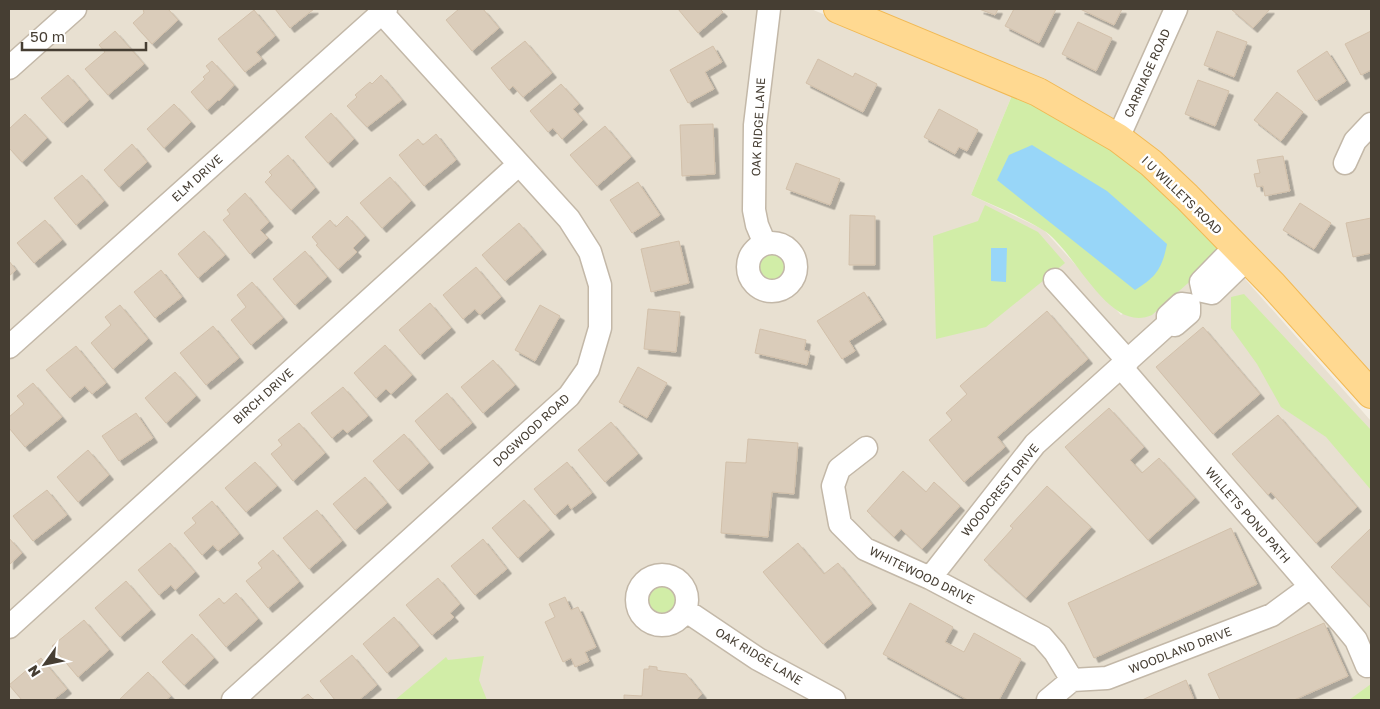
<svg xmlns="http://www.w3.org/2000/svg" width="1380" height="709" viewBox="0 0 1380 709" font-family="'Golos Text',sans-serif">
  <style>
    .residential { fill: #e8e0d1 }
    .green { fill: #d1eda7 }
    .water { fill: #98d6f8 }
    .building { fill: #daccba; stroke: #d2c0aa; filter: url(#shadow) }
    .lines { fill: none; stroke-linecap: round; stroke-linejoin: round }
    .minor-casing { stroke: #c3b8a8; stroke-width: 25 }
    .major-casing { stroke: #f1b954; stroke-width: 30 }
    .minor { stroke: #fff; stroke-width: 22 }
    .major { stroke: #ffd991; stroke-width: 28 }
    .labels { text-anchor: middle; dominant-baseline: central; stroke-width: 5; stroke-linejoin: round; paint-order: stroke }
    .street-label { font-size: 12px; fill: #463e33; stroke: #fff }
  </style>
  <defs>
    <filter id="shadow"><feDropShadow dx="4.5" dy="4.5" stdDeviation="0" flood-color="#0004"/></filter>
  </defs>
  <rect width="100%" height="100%" fill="#f4eee3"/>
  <path class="residential" d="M9 9H811L1013 93 971 195 1044 230 1121 315 1222 253 1371 421V700H9Z
    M842 9H1371V394L1151 163Z"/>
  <path class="green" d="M1013 93 1098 140 1150 180 1222 253 1152 315C1108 335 1075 249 1043 230 1021 216 994 206 971 195Z
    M985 205 1038 232 1065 263 986 327 936 339 933 236 978 221Z
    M748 267a24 24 0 1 1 48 0a24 24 0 1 1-48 0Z
    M1244 294 1371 430V490L1326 437 1281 407 1257 364 1231 328V297Z
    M637 600a25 25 0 1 1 50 0a25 25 0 1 1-50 0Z
    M484 656 479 680 487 700H395L446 657 448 660Z
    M1371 684V700H1349Z"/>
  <path class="water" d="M1032 145 1107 191 1167 244C1162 269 1156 277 1135 290L997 180 1009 155Z
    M991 248H1007L1006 282 991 281Z"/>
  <path class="building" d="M143 9H168L178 20 152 44 133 23 144 13Z
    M275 9H314L290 28Z
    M459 9H483L499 28 472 51 446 20Z
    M678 9H720L723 12 698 33Z
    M979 9H998L995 15Z
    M1014 9H1056L1039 43 1005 26Z
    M1080 9H1122L1114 25Z
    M1231 9H1270L1253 28Z
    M254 10 275 36 256 52 262 59 245 72 218 39Z
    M1078 22 1112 38 1096 71 1062 54Z
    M115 31 144 64 108 95 85 69 105 52 99 45Z
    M1217 31 1247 42 1234 77 1204 65Z
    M1371 31V70L1361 75 1345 44Z
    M525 41 552 73 523 97 513 86 509 90 491 68Z
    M713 46 722 62 705 72 714 89 688 103 670 70Z
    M1327 51 1346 81 1316 101 1297 71Z
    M818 59 853 77 855 73 877 84 863 112 806 83Z
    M212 61 234 85 219 101 218 100 207 110 191 92 205 79 203 77 210 71 206 66Z
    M68 75 89 100 63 123 41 98Z
    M381 75 402 100 367 127 347 106 357 97 355 95 370 82 372 84Z
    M1198 80 1229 91 1215 126 1185 114Z
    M561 84 579 104 573 109 583 120 562 139 553 128 548 132 530 111Z
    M1277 92 1303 112 1281 141 1254 120Z
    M174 104 191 122 164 148 147 129Z
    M939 109 978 130 967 151 959 147 955 154 924 137Z
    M331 113 354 139 328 163 305 137Z
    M25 114 47 138 22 162 9 148V129Z
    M713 124 715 174 682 176 680 125Z
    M605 126 631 157 597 186 570 155Z
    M436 134 456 160 424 186 399 155 418 139 423 145Z
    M132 144 147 162 119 187 104 170Z
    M288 155 315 188 291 210 265 182 272 175 269 172Z
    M1283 156 1290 191 1265 196 1263 186 1257 187 1254 174 1260 173 1257 160Z
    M796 163 840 179 830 205 786 189Z
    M82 175 104 201 76 225 54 198Z
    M390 177 411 201 382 228 360 203Z
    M638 182 660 215 632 233 610 200Z
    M245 193 269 222 260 230 268 238 250 254 223 220 230 214 227 210Z
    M1300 203 1331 223 1314 249 1283 230Z
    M850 215 875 216V265H849Z
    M347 216 365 236 353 248 357 252 338 269 316 245 318 244 312 237 330 220 336 227Z
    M1371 218V253L1353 257 1346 223Z
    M45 220 62 240 34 263 17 243Z
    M519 223 542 250 505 281 482 255Z
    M204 231 225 255 198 278 178 254Z
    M679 241 689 283 651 292 641 249Z
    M305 251 327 277 295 305 273 279Z
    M9 261 16 270 9 276Z
    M476 267 501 297 480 315 475 309 463 319 443 295Z
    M161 270 182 297 155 318 134 292Z
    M252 282 283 318 251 345 231 320 246 307 237 295Z
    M864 292 882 320 849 341 855 351 842 359 817 321Z
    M430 303 451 328 420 355 399 330Z
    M120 305 148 339 113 369 91 343 111 325 105 317Z
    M540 305 560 316 535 361 515 350Z
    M648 309 680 312 676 352 644 349Z
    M1047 311 1088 359 997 437 1005 447 964 482 929 440 952 420 946 413 967 394 960 386Z
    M213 326 239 358 206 385 180 353Z
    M1203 327 1260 394 1213 434 1156 367Z
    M760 329 806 340 804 350 810 352 807 365 755 353Z
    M385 345 412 375 391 394 386 389 376 398 354 373Z
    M76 346 106 383 92 394 85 386 70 398 46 370Z
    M493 360 515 385 483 413 461 387Z
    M638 367 667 383 647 418 619 402Z
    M175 372 196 396 166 423 145 398Z
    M33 383 62 417 25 447 9 428V417L24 404 17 396Z
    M343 387 368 416 347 433 343 429 332 438 311 413Z
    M447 393 472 423 439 450 415 421Z
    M1109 408 1144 447 1130 460 1142 473 1159 458 1195 498 1148 540 1065 447Z
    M136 413 153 438 119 461 102 436Z
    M1278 415 1357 507 1316 543 1271 492 1268 495 1232 454Z
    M611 422 638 454 605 482 578 450Z
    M299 423 325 453 293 481 271 454 282 445 278 440Z
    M404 434 429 463 398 490 373 461Z
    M748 439 798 443 794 494 772 492 768 537 721 533 726 462 746 463Z
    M88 450 109 475 78 502 57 477Z
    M255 462 277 486 246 512 225 488Z
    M567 462 592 493 571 509 568 504 555 515 534 489Z
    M903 471 926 492 934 482 960 506 922 549 901 529 894 537 867 511Z
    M365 477 387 503 355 530 333 504Z
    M1047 486 1091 527 1026 598 984 560 1013 528 1010 526Z
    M47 490 67 515 33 541 13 516Z
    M524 500 550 530 518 558 492 528Z
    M212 501 239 534 218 551 213 545 202 555 184 533 196 523 192 518Z
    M317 510 342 541 309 569 283 538Z
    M1231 528 1257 584 1094 658 1068 603Z
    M1370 529 1371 530V608L1331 567Z
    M9 538 22 553 9 565Z
    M483 539 507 569 475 595 451 566Z
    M170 543 195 572 175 590 171 585 159 595 138 570Z
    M798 543 824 574 838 563 872 604 823 644 763 572Z
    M273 550 299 582 268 608 246 581 262 568 258 563Z
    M438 578 460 604 450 613 454 617 432 635 406 605Z
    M126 581 151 610 120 637 95 608Z
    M236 593 258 619 226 647 199 615 219 598 224 604Z
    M565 597 571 610 578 607 596 647 585 652 589 661 575 667 571 658 563 662 545 622 555 617 549 604Z
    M910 603 953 627 945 642 964 652 974 633 1021 659 999 700H968L883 654Z
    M394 617 419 646 387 673 363 644Z
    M84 620 109 650 78 677 52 646Z
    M1324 623 1348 676 1294 700H1220L1208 674Z
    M192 634 214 658 184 685 162 662Z
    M352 655 377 685 359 700H335L320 681Z
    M41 658 67 689 53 700H22L9 685Z
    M649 666 657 667V670L661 671 686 674 702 694 696 700H624V695L642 696 644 669H649Z
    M148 672 171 696 166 700H119Z
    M1186 680 1194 700H1142Z
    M308 694 314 700H300Z"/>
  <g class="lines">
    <g class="minor-casing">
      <path id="minor" d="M9 68 75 9
        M1118 138 1176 9
        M1345 163 1355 141 1371 124
        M748 267a24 24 0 1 1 48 0a24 24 0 1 1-48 0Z
        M765 244 757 225 754 210 755 125 769 9
        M1235 247 1201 282 1203 291 1212 293 1247 259
        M1055 280 1128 361
        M1181 304 1189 305V313L1175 325 1168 324V316Z
        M9 347 386 9
        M1121 367 1342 623 1356 640 1367 666
        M866 448 839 469 833 486 840 524 865 549 930 578 1042 637 1055 652 1072 680
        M637 600a25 25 0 1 1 50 0a25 25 0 1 1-50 0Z
        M930 578 1035 444 1168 324
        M685 610 758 659 834 700
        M9 627 518 165
        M233 700 569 396 588 369 600 328V285L590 252 569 219 382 13
        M1048 700 1072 680 1107 678 1272 615 1310 587"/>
    </g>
    <g class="major-casing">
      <path id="major" d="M838 9 1038 92 1118 138 1151 163 1187 197 1273 285 1371 394"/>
    </g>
    <use href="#minor" class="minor"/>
    <use href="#major" class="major"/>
  </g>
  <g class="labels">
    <g class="street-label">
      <text transform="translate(1147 73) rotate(-66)">CARRIAGE ROAD</text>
      <text transform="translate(758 127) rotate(-87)">OAK RIDGE LANE</text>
      <text transform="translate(197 178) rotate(-42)">ELM DRIVE</text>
      <text transform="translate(1182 195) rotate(44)">I U WILLETS ROAD</text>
      <text transform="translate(263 396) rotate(-42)">BIRCH DRIVE</text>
      <text transform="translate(531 430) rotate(-43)">DOGWOOD ROAD</text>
      <text transform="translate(1000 490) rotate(-51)">WOODCREST DRIVE</text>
      <text transform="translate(1248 515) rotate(49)">WILLETS POND PATH</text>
      <text transform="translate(922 575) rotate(26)">WHITEWOOD DRIVE</text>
      <text transform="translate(1180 650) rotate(-21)">WOODLAND DRIVE</text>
      <text transform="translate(759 656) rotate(31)">OAK RIDGE LANE</text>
    </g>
  </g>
  <rect width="1380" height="709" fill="none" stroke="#463e33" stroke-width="20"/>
  <g transform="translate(45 664) rotate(237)" stroke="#ffffff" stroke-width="4" paint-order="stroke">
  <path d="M0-4L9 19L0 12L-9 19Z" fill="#463e33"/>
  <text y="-8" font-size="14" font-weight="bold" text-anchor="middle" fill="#463e33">N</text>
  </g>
  <path d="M22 42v8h124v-8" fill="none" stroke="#463e33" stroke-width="2.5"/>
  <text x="30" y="42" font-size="15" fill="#463e33" stroke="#ffffff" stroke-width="4" paint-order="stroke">50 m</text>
</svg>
